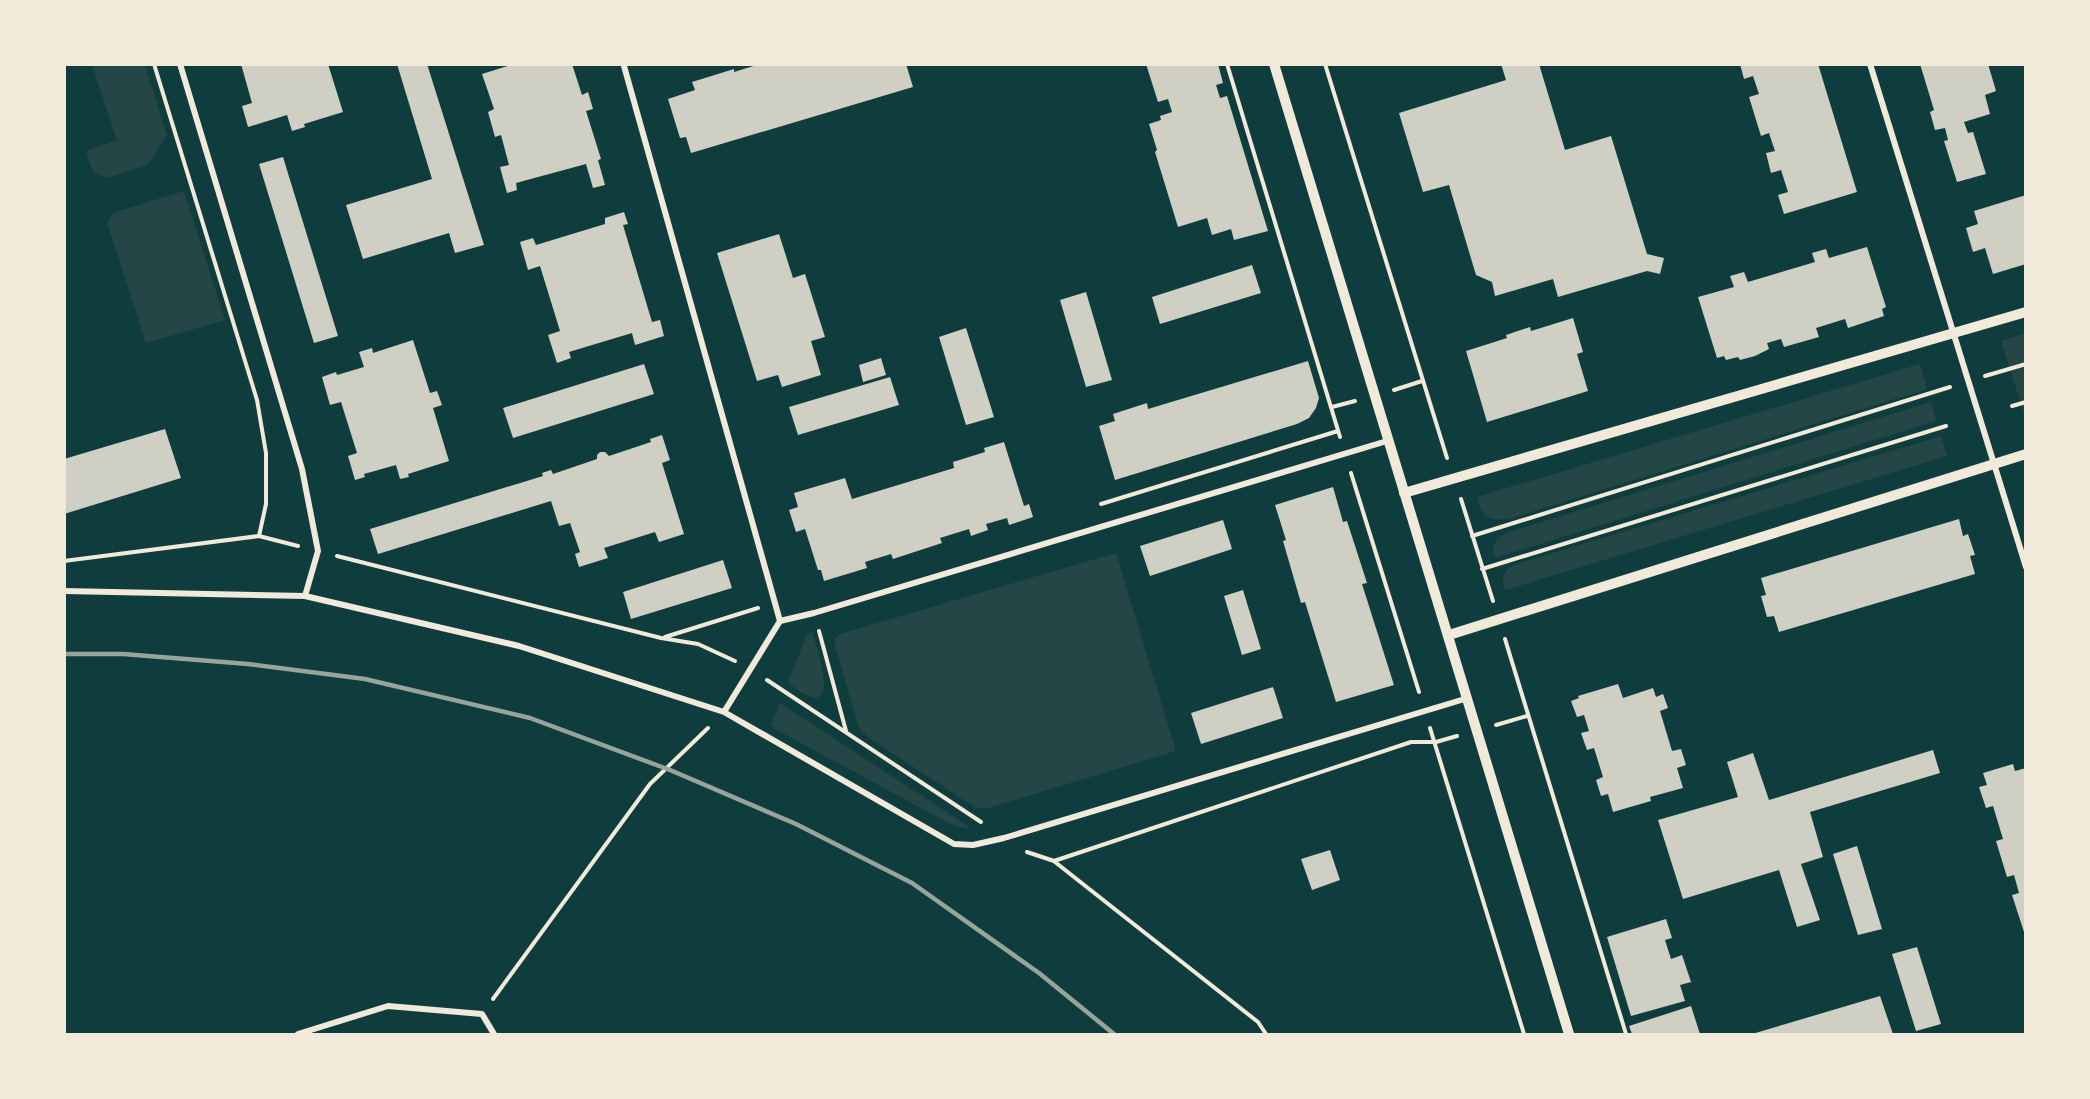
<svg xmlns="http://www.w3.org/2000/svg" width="2090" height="1099" viewBox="0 0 2090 1099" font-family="'Space Grotesk',sans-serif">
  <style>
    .green { fill: #244646 }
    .building { fill: #cfcfc3 }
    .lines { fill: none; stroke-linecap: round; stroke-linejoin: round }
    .path { stroke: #f1e9da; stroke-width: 4 }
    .minor { stroke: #f1e9da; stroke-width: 6 }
    .tertiary { stroke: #f1e9da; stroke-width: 10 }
    .rail { stroke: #97a49c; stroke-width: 4.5 }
  </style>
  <rect width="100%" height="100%" fill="#0f3d3e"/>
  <path class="green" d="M92 65H145L167 135 147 165 107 178 93 172 86 151 117 140Z
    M184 191 225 320 146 343 107 223 113 213Z
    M2025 333V416L2001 341Z
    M1920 364 1927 389 1509 519C1488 521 1482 517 1477 497Z
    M1931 402 1936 421 1495 558 1493 548 1497 538 1509 532Z
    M1941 436 1947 456 1505 590C1501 578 1503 573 1513 565Z
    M1116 553 1176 751 988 808H976L869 738 859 728 835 646V639L840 634Z
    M812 632C815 642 839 709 809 696 801 693 794 687 788 682L807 635Z
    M780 703 971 828 956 827 775 729 771 724Z"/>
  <path class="building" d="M241 64H328L343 112 304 124 305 127 292 131 287 115 248 127 242 106 252 103Z
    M397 64H427L484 245 455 253 449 233 363 259 346 205 432 179Z
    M514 64H572L582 95 588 92 593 109 586 111 601 159 598 160 605 185 593 188 586 164 516 183 517 190 507 193 500 167 509 165 501 135 495 137 488 112 494 109 482 74Z
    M760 64H906L913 87 691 153 686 137 680 138 668 99 695 90 692 82 734 69V72Z
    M1146 64H1218L1223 83 1216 85 1220 98 1227 96 1268 231 1234 240 1231 229 1212 235 1207 218 1178 227 1155 152 1157 150 1149 124 1161 120 1160 116 1172 112 1168 99 1158 102Z
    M1501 64H1539L1565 150 1611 136 1647 254 1664 258 1660 274 1647 271 1558 297 1553 279 1495 296 1492 282 1476 275 1449 185 1423 192 1399 113 1506 80Z
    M1740 64H1818L1857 192 1784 214 1778 195 1788 192 1781 170 1771 173 1766 153 1775 151 1769 133 1761 136 1749 97 1759 94 1753 76 1744 79Z
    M1920 64H1988L1996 91 1985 95 1990 114 1964 122 1968 133 1973 132 1986 174 1957 182 1944 141 1948 140 1945 128 1935 130 1930 112 1934 110Z
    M283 157 338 336 314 343 259 164Z
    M2026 195V264L1993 274 1985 248 1973 252 1966 228 1978 224 1974 211Z
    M624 212 628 224 623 225 652 322 660 320 664 336 635 345 632 333 569 352 571 358 557 363 548 335 560 331 540 266 528 270 520 242 533 238 536 245 605 224V218Z
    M779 234 793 278 805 274 825 337 811 341 821 375 782 387 778 375 757 381 717 253Z
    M1867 247 1886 307 1882 309 1884 316 1848 328 1845 319 1816 328 1819 337 1784 347 1781 339 1767 343 1769 349 1755 356 1740 360 1738 357 1726 360 1724 356 1717 358 1698 297 1734 287 1730 276 1744 272 1748 282 1815 262 1812 253 1826 249 1829 258Z
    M1252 265 1261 293 1160 324 1152 297Z
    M1086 292 1112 380 1086 387 1060 300Z
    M1573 318 1583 352 1577 354 1588 391 1487 422 1466 351 1507 338 1506 335 1530 327 1531 331Z
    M966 328 994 417 966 425 939 337Z
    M413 340 430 393 437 391 442 405 433 408 449 461 408 474 409 477 400 479 396 465 364 474 365 477 355 480 348 456 357 453 341 402 330 405 322 377 336 372 337 375 364 367 359 352 372 348 373 353Z
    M881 358 886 375 863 382 859 365Z
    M1308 361 1319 398 1316 408 1309 418 1297 424 1115 480 1099 426 1115 421 1113 414 1147 403 1148 409Z
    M644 364 654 394 513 438 503 408Z
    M890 377 899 405 798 435 789 407Z
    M165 429 181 478 64 514V459Z
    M662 435 670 460 662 463 684 534 659 542 655 532 604 548 608 558 579 567 575 554 580 552 570 523 559 526 551 501 378 554 370 529 543 476 542 473 551 470 553 474 597 459V455L600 452H605L609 456 651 442 650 439Z
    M1004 442 1024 506 1029 504 1033 517 1009 525 1007 518 986 524 988 530 971 536 969 529 940 538 942 543 893 559 891 554 865 562 867 568 824 581 821 570H818L805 529 796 532 789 510 798 507 794 493 845 478 852 499 954 468 953 462 985 452 984 448Z
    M1333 487 1343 522 1347 521 1367 583 1362 584 1394 685 1336 702 1305 602 1301 603 1283 541 1286 540 1275 505Z
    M1959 519 1963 536 1968 534 1975 555 1970 556 1975 574 1779 632 1774 616 1767 617 1761 596 1766 595 1761 578Z
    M1223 520 1232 549 1150 576 1140 546Z
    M723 560 732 588 631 619 623 592Z
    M1243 590 1261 649 1242 655 1224 596Z
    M1618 684 1623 698 1653 688 1656 697 1663 694 1668 708 1660 711 1672 751 1681 749 1686 765 1677 768 1683 788 1650 797 1651 801 1613 812 1608 794 1601 796 1596 780 1603 777 1594 748 1587 750 1581 733 1589 731 1584 715 1577 717 1571 701 1579 698 1578 696Z
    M1273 687 1283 718 1201 744 1191 713Z
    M1933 750 1940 773 1810 812 1823 857 1801 864 1820 920 1797 927 1779 870 1683 899 1658 820 1738 797 1727 762 1753 753 1769 800Z
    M2013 764 2015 771 2026 768 2025 935 2012 895 2019 893 2014 875 2007 877 1996 841 2003 839 1993 806 1986 808 1979 787 1987 785 1983 773Z
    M1857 846 1882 929 1858 935 1833 854Z
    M1330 850 1340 880 1312 890 1301 859Z
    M1666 919 1672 938 1665 940 1671 959 1682 955 1691 982 1680 985 1685 1001 1631 1016 1607 937Z
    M1917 947 1941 1024 1916 1031 1892 954Z
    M1880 996 1893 1034H1752Z
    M1691 1006 1700 1034H1632L1629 1026Z"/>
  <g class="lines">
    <path class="path" d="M154 64 257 400 266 453V504L259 536
      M1227 64 1340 437
      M1325 64 1447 458
      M1985 376 2026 364
      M1394 390 1422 381
      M2012 406 2026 402
      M1332 407 1355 401
      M1351 473 1419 692
      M1461 499 1493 601
      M1101 504 1338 431
      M1472 536 1950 387
      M337 556 661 638 698 644 735 661
      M64 561 259 536 298 546
      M1482 569 1946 426
      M819 631 846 731
      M665 637 758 608
      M1505 639 1626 1034
      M767 680 981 822
      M1496 725 1527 716
      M1430 728 1524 1034
      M1027 852 1054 861 1411 742H1436L1457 736
      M1055 862 1258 1022 1266 1034
      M493 999 650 784 708 728"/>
    <path class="minor" d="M180 64 302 469 318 551 305 596
      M1870 64 2026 567
      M624 66 780 621
      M64 591 305 596 519 646 724 712 780 621
      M780 621 814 613 1387 441
      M724 712 954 844 973 845 1004 838 1468 698
      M298 1034 388 1006 482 1014 494 1034"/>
    <path class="tertiary" d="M1274 64 1569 1034
      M1404 493 2026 312
      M1449 635 2026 454"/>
    <path class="rail" d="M64 654H123L248 664 365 679 530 718 670 770 796 824 912 883 1039 973 1114 1034"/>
  </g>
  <rect width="2090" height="1099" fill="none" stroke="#f1e9da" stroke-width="132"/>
</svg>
